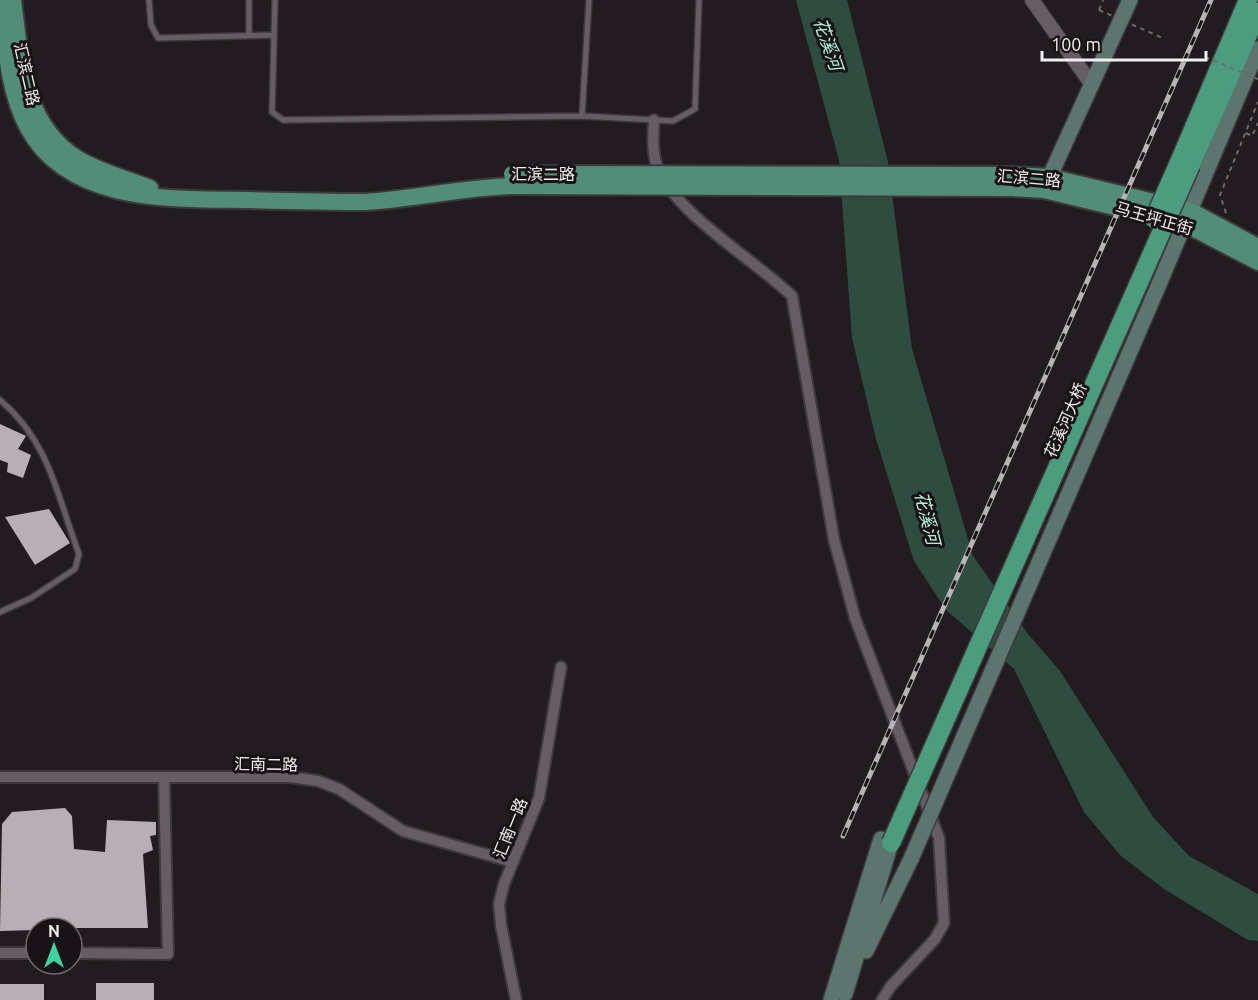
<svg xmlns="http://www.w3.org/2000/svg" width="1258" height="1000" viewBox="0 0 1258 1000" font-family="Ubuntu,'Noto Sans SC',sans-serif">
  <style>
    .water { fill: #2e4d40 }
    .building { fill: #b8afb5 }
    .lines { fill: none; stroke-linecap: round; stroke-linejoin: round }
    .service-casing { stroke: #3e393d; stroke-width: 8 }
    .minor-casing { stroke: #3e393d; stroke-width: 14 }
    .tertiary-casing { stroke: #3e393d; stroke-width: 16 }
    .secondary-casing { stroke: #3e393d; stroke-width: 18 }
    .primary-casing { stroke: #3e393d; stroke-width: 20 }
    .trunk-casing { stroke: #3e393d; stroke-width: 21 }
    .path { stroke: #706a6e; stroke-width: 2; stroke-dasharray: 4.5 4.5; stroke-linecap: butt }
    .service { stroke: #655d63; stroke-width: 5 }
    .minor { stroke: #655d63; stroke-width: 10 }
    .tertiary { stroke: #655d63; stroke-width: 14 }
    .secondary { stroke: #5c756e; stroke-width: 15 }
    .primary { stroke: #528d79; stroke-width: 16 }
    .trunk { stroke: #4c9d80; stroke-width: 18 }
    .rail-casing { stroke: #b8b3b6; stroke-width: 5 }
    .rail { stroke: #191317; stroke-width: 3; stroke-dasharray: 9; stroke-linecap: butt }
    .secondary-bridge-casing { stroke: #3e393d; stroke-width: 18; stroke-linecap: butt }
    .primary-bridge-casing { stroke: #3e393d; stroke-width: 20; stroke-linecap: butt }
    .trunk-bridge-casing { stroke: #3e393d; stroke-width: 21; stroke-linecap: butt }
    .path-bridge { stroke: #706a6e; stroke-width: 2; stroke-dasharray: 4.5 4.5; stroke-linecap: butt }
    .secondary-bridge { stroke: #5c756e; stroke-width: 15 }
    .primary-bridge { stroke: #528d79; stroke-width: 16 }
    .trunk-bridge { stroke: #4c9d80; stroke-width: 18 }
    .labels { text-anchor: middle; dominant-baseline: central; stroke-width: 6; stroke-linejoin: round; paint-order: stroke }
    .street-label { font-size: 16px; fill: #f2edf0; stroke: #191317 }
    .water-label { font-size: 18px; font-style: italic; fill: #b3f2d7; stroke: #191317 }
  </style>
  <rect width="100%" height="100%" fill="#221c20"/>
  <path class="water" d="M796 0H847L888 162 912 349 973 556 1028 634 1060 671 1153 817 1189 856 1258 894V941L1248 940 1164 889 1120 855 1084 812 1014 669 946 610 914 561 876 439 852 338 839 160Z"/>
  <path class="building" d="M0 424 26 436 18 449 31 455 23 478 7 472 8 463 0 460Z
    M49 509 70 543 35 565 5 517Z
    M65 808 72 816 74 849 105 852 107 820 156 822V835L150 836 153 850 143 854 148 928H36V930L0 931 2 824 12 812Z
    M96 983H154V1000H96Z
    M0 984H44V1000H0Z"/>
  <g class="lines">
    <g class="service-casing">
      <path id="service" d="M149 0 151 25 158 38 274 35
        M249 0V35
        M275 0 272 112 283 120 582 116 673 121 695 109 699 0
        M582 116 589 0
        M0 400C50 442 57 496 79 554L75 569 31 598 0 612"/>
    </g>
    <g class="minor-casing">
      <path id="minor" d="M654 120C653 135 652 152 657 166 674 213 755 260 792 296L834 540 855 618 939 838 944 923 935 939 891 986 882 1000
        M0 777H291L318 781 339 789 403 831 513 862
        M0 953H36
        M72 953 168 954 164 778
        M516 1000 501 925 499 904 504 884 539 798 561 667"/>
    </g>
    <g class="tertiary-casing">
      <path id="tertiary" d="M1032 0 1092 85"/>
    </g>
    <g class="secondary-casing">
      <path id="secondary" d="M1045 187 1130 0
        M1157 289 1258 49
        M866 951 911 859
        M845 994 891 843
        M831 1000 881 839"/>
    </g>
    <g class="primary-casing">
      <path id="primary" d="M1 0C6 43 7 89 28 128 69 204 174 199 246 200 286 201 325 202 365 202 414 199 461 188 511 186
        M13 0C21 59 22 124 78 159 100 172 127 179 150 188
        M1013 175 1050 177 1191 211 1258 247
        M1012 188 1044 190 1185 224 1258 262"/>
    </g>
    <g class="trunk-casing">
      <path id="trunk" d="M1180 160 1248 0
        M1191 165 1258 12"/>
    </g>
    <path class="path" d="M1099 10 1103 0
      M1246 133 1252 136 1258 123
      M1226 213 1220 195 1258 102"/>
    <use href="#service" class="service"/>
    <use href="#minor" class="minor"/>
    <use href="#tertiary" class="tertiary"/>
    <use href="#secondary" class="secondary"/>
    <use href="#primary" class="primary"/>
    <use href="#trunk" class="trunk"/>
    <g class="rail-casing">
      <path id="rail" d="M843 836 1211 0"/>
    </g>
    <use href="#rail" class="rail"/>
    <g class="secondary-bridge-casing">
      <path id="secondary-bridge" d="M911 859 1157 289"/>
    </g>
    <g class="primary-bridge-casing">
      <path id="primary-bridge" d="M512 174 1013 175
        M511 186 1012 188"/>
    </g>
    <g class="trunk-bridge-casing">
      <path id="trunk-bridge" d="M1154 219 1180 160
        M891 843 1191 165"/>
    </g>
    <path class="path-bridge" d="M1099 10 1165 39
      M1205 57 1258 79"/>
    <use href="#secondary-bridge" class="secondary-bridge"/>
    <use href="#primary-bridge" class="primary-bridge"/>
    <use href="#trunk-bridge" class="trunk-bridge"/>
  </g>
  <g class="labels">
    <g class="street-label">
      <text transform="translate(27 74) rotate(77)">汇滨二路</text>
      <text x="543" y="174">汇滨二路</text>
      <text transform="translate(1029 178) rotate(5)">汇滨二路</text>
      <text transform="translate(1154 218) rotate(16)">马王坪正街</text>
      <text transform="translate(1065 420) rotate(-66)">花溪河大桥</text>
      <text transform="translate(266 764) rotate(1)">汇南二路</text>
      <text transform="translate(510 828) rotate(-68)">汇南一路</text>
    </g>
    <g class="water-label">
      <text transform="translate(829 44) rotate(71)">花溪河</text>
      <text transform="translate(928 518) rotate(76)">花溪河</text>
    </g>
  </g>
  <g transform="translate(54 946)"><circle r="28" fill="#191317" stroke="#706a6e" stroke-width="1.5"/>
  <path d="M0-4.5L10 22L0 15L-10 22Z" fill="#3ed4a2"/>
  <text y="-9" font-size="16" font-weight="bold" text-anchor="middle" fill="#f2edf0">N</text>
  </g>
  <path d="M1042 51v9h164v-9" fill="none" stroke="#f2edf0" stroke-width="3"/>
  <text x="1051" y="51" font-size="18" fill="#f2edf0" stroke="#191317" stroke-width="4.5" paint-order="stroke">100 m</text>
</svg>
